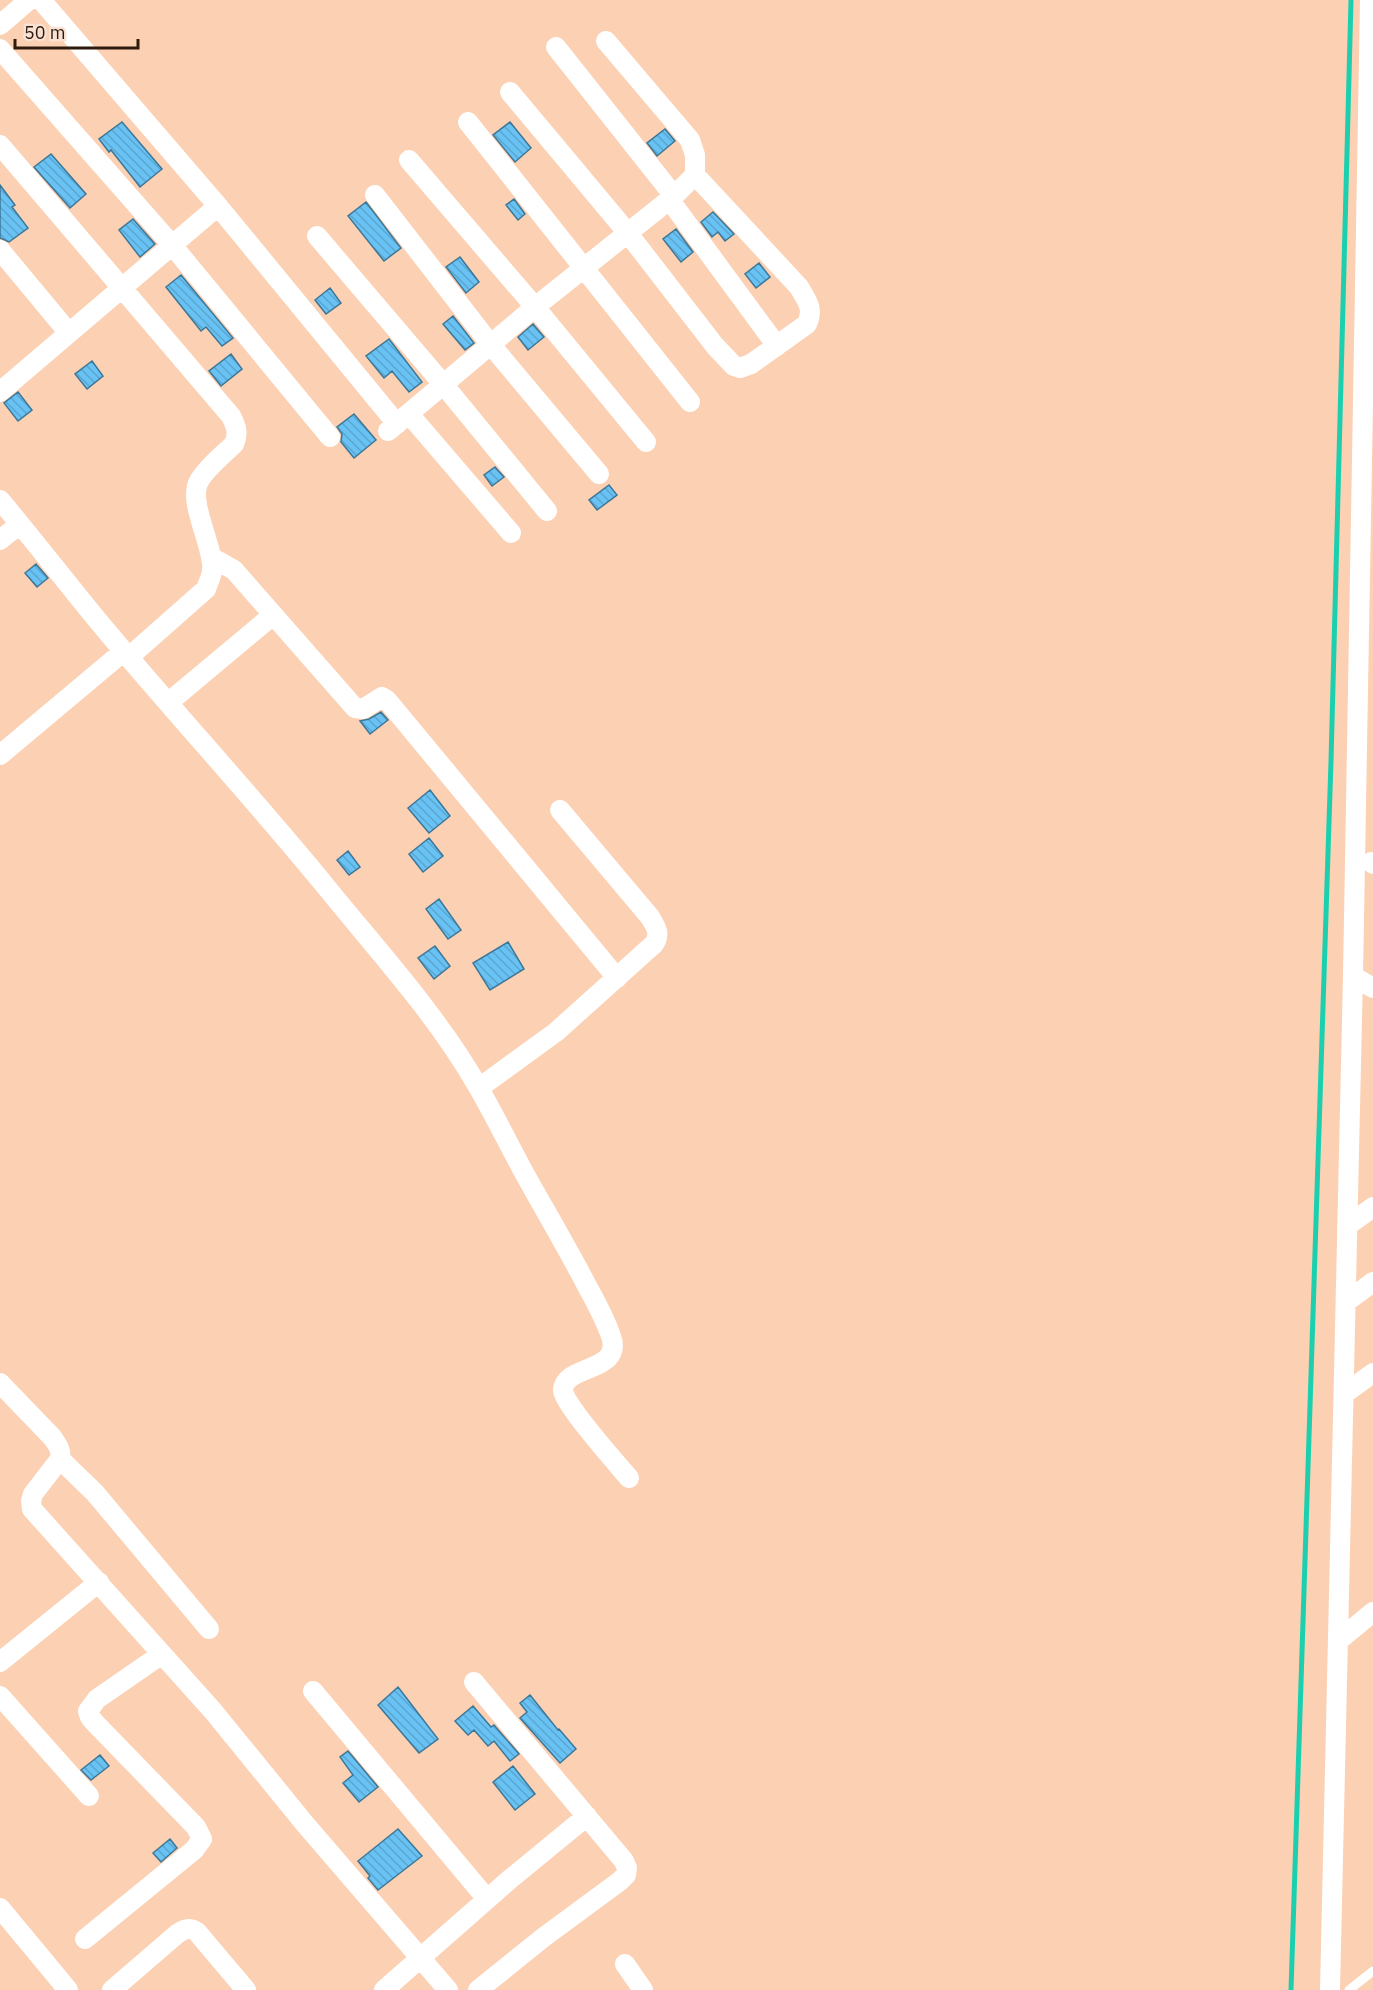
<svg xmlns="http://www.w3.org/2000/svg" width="1373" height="1990" viewBox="0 0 1373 1990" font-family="'IBM Plex Sans',sans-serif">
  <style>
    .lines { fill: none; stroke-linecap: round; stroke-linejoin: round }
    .stream { stroke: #1ccfae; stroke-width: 5 }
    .building { fill: url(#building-back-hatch); stroke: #3d7797; stroke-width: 1.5 }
    .lane { stroke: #fff; stroke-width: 9 }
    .street { stroke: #fff; stroke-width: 20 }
  </style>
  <defs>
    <pattern id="building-back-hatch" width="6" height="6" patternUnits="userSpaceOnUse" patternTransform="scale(1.5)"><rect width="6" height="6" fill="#68c2f4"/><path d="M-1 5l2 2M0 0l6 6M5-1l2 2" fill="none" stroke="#5aa6d0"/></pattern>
  </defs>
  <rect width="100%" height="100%" fill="#fcd0b3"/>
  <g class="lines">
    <path class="stream" d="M1291 1990 1331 761 1351 0"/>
  </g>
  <path class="building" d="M122 122 162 169 140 187 111 150 109 152 99 139Z
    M510 122 531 148 515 162 493 135Z
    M665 129 675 141 657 156 647 143Z
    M51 154 86 194 70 208 34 167Z
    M0 185 15 205 12 207 28 228 9 242 0 238Z
    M514 199 525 214 518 220 506 205Z
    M366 202 401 248 384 261 348 216Z
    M713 212 734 234 725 241 718 232 712 237 701 222Z
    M133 219 155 244 140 257 119 230Z
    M676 229 693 252 681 262 663 239Z
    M460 257 479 282 466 293 446 267Z
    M759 263 770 277 756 288 745 274Z
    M181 275 233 338 222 346 206 327 201 331 166 287Z
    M330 288 341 303 326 314 315 300Z
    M453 316 474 343 465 350 443 324Z
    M533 324 544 337 528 350 518 337Z
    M389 339 422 382 409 392 392 371 384 378 366 356Z
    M231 354 242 369 221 386 209 371Z
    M92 361 103 376 87 389 75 374Z
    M18 392 32 410 18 421 4 403Z
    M354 414 376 440 354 458 341 442 342 434 337 427Z
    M495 467 504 477 492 486 484 475Z
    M609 485 617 495 597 510 589 500Z
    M36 564 48 578 37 587 25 573Z
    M381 712 388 720 370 734 360 721 369 719Z
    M430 790 450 816 429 833 408 808Z
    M429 838 443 856 423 872 409 854Z
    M348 851 360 867 349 875 337 860Z
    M439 899 461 930 448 939 426 909Z
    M508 942 524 969 490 990 473 963Z
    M435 946 450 966 434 979 418 958Z
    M398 1687 438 1739 419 1753 378 1705Z
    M530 1695 558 1730 559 1729 576 1749 560 1763 520 1718 527 1712 520 1703Z
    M473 1706 491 1727 494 1725 519 1754 510 1761 494 1741 488 1746 474 1730 468 1735 455 1721Z
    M348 1751 378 1787 359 1802 343 1783 353 1775 340 1757Z
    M100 1755 109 1766 91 1780 81 1770Z
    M513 1766 535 1794 515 1810 493 1782Z
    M398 1829 422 1856 378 1890 368 1878 370 1876 358 1861Z
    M170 1839 177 1848 161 1862 153 1853Z"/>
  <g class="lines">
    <path class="lane" d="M1349 1990 1373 1971"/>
    <path class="street" d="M41 0 218 206 397 424
      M0 25 29 0
      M556 47 674 196
      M0 49 172 245 330 437
      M510 92 627 232 715 346 734 366 740 368 751 364 807 324C814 308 807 301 799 287L695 175
      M468 122 690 402
      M0 145 231 416C236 426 239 433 234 444 223 455 207 467 199 481 187 502 215 548 212 571 211 578 208 583 206 589L129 657
      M409 160 535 307 646 442
      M375 195 491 345 599 474
      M669 199 777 346
      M317 236 443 384 547 511
      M0 250 69 333
      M0 392 218 206
      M409 414 511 533
      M388 431 535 307 674 196 695 175V155L690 140 606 41
      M0 500C37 544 72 590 109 634 181 720 257 802 327 888 379 952 436 1014 477 1085 498 1121 515 1158 536 1194 553 1224 571 1255 587 1286 596 1302 605 1319 611 1336 624 1373 564 1364 563 1390 562 1402 618 1465 629 1478
      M0 540 20 524
      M211 557 234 570 355 708 363 709 382 697 387 700 617 978
      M169 702 273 615
      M0 755 124 651
      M1371 862 1373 864
      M1353 976 1373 988
      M479 1088 556 1032 654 944C661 934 656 927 650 917L560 810
      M1347 1226 1373 1207
      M1346 1302 1373 1282
      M0 1383 52 1437C57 1444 62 1450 60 1459L33 1494 31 1501 32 1509 213 1711 305 1824 448 1990
      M1344 1394 1373 1373
      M60 1459 95 1493 209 1629
      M1338 1641 1373 1612
      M0 1662 99 1582
      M474 1682 624 1861 627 1868 626 1875 620 1881 544 1937 478 1990
      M313 1691 487 1899
      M0 1696 89 1796
      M0 1908 68 1990
      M85 1939 194 1850 202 1839 196 1827 95 1723 90 1717 88 1711 97 1699 162 1654
      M625 1964 643 1990
      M112 1990 177 1934C184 1929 189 1927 197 1932L246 1990
      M384 1990 509 1880 587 1816
      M1330 1990 1353 976 1370 0"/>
  </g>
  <path d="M15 39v9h123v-9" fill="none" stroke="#2e1b0d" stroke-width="3"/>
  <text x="24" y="39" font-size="18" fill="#2e1b0d" stroke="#f9e2d4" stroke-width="4.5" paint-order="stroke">50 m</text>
</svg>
